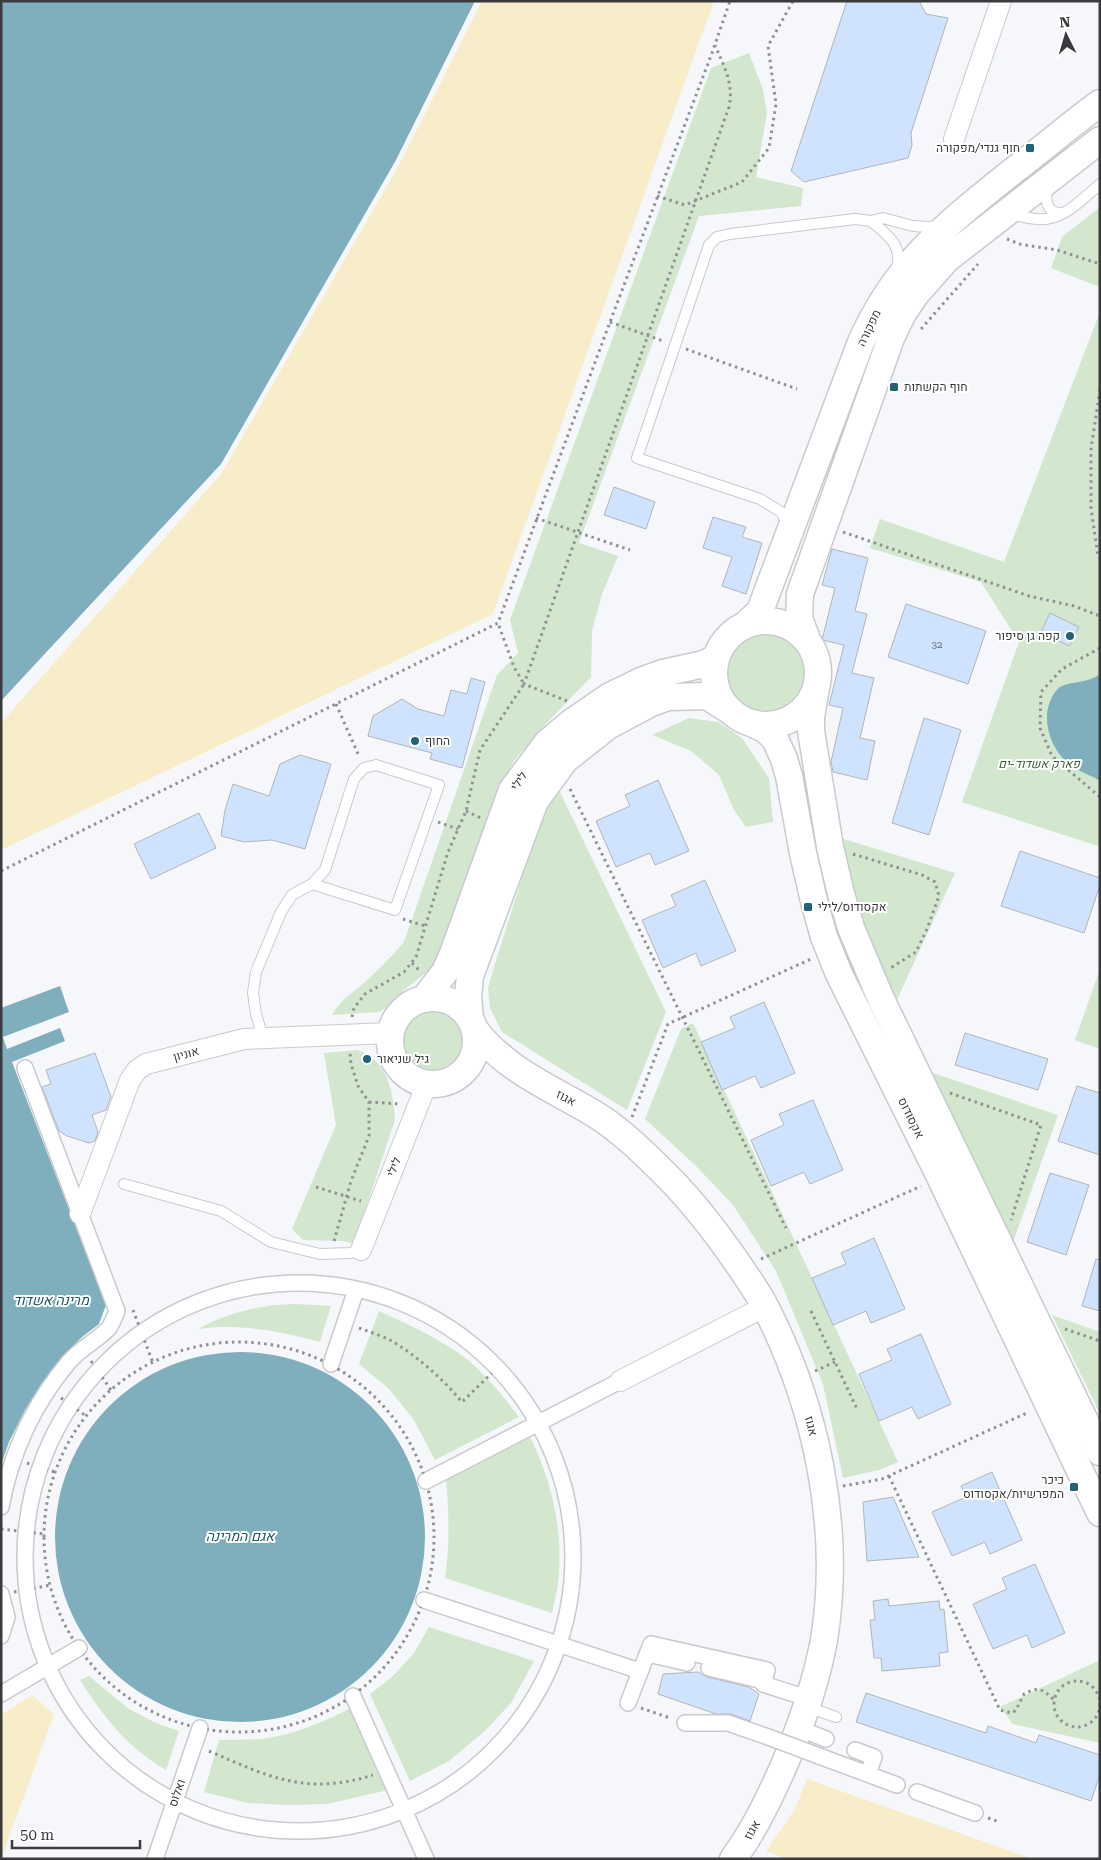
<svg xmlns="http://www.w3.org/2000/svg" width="1101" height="1860" viewBox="0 0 1101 1860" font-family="'Roboto Serif',Heebo,serif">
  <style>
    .green { fill: #d2e7ce }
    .sand { fill: #f7edc8 }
    .water { fill: #7faebc }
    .building { fill: #cfe3ff; stroke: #b2b5b8 }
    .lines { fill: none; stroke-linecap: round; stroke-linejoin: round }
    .service-casing { stroke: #c8cace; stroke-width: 12 }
    .pedestrian-casing { stroke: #c8cace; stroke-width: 18 }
    .minor-casing { stroke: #c8cace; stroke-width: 22 }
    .tertiary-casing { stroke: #c8cace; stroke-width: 29 }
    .path { stroke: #909193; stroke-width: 3; stroke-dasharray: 2.5 4; stroke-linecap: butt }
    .service { stroke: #fff; stroke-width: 10 }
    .pedestrian { stroke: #fff; stroke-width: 15 }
    .minor { stroke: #fff; stroke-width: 20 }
    .tertiary { stroke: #fff; stroke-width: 26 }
    .pedestrian-bridge-casing { stroke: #c8cace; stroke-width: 18; stroke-linecap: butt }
    .pedestrian-bridge { stroke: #fff; stroke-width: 15 }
    .poi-dot { fill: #216376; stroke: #fff; stroke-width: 2 }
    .labels { text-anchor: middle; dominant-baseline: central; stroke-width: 4; stroke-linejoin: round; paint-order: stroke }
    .number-label { font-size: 10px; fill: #60656e }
    .poi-label { font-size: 12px; fill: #3b3b3d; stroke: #fff; text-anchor: start }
    .street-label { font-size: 12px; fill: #3b3b3d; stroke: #fff }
    .park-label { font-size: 12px; font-style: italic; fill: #3b6133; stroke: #fff }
    .water-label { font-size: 14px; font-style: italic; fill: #195a69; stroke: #fff }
  </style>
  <rect width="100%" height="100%" fill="#f5f7fa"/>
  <path class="green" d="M749 53 763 90 767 113 756 177 803 188 801 206 699 216 579 543 618 556 602 594 592 631 591 677 542 728 514 761 495 796 439 959 431 969 404 990 389 1006 379 1012 332 1015C340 1000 353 993 365 982 379 969 392 956 404 942L497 675 518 653 510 620 711 68Z
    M1100 207V287L1051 268 1062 237Z
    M1100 312V849L1098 846 962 802 1019 642 981 582 870 548 880 519 1004 562Z
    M723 673a43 43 0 1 1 86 0a43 43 0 1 1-86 0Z
    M689 718 718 722 742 738 769 778 773 822 746 827 734 810 719 775 691 751 652 735Z
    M557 786 666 1012 627 1110 502 1032 490 1008 488 988 495 964 544 807Z
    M837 837 955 873 895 1004 860 933Z
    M1100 969V1049L1075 1040Z
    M397 1041a36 36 0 1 1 72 0a36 36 0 1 1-72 0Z
    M693 1023 898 1462 879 1470 843 1478 823 1384 776 1271 733 1205 696 1166 645 1119 681 1029Z
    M357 1050C388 1060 393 1091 395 1120L354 1244 342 1241 303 1240 292 1229 336 1125 324 1053Z
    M924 1070 1058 1115 1010 1251Z
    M295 1304 331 1306 320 1342C280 1331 238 1323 198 1329 229 1312 259 1305 295 1304Z
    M379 1311C408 1324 438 1338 464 1357 485 1373 503 1396 519 1417L435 1460 414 1420 389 1389 359 1364Z
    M1052 1315 1100 1332V1414Z
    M530 1437C552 1481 564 1533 558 1583 557 1593 554 1603 552 1613L445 1578C450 1544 449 1513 446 1479Z
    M429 1627 534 1661 511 1703 486 1730 449 1761 410 1781 370 1694 391 1678 414 1653Z
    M1100 1660V1743L1013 1724 1000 1707Z
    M89 1676 129 1709 156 1723 179 1731 166 1770C126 1746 105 1719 80 1680Z
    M351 1708 388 1790 327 1804 289 1805 248 1803 204 1792 219 1740C233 1740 248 1740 262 1739 293 1735 323 1722 351 1708Z"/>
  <path class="sand" d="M482 1H714L493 614 1 850V723L221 474 399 165Z
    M32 1695 54 1714 1 1859V1715Z
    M807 1779 1033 1859H786L766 1851 795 1809Z"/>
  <path class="water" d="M1 1H475L396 160 221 464 1 701Z
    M1100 674V781C1092 776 1084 773 1076 769 1057 758 1046 736 1047 714 1048 705 1052 693 1060 687 1071 681 1086 684 1100 674Z
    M60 986 69 1012 3 1037 7 1049 60 1028 65 1041 12 1062 106 1305 99 1324 82 1337 63 1356 42 1383 25 1410 9 1442 1 1465V1008Z
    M55 1537a185 185 0 1 1 370 0a185 185 0 1 1-370 0Z"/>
  <path class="building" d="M847 1H919L926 14 948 18 911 133 912 145 908 158 804 182 791 171Z
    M614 487 655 502 646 529 604 515Z
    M713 517 746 527 742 537 762 543 746 594 722 586 732 557 703 548Z
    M832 549 868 558 855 611 867 614 852 673 874 678 860 738 875 741 867 780 833 772 831 762 843 708 829 705 844 645 822 640 835 588 822 585Z
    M906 604 986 631 968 684 888 657Z
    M1050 613 1079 627 1069 646 1041 632Z
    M471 678 485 682 462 768 430 759 432 753 368 736 373 716 402 699 418 709 444 716 451 690 467 694Z
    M924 718 961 730 929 835 892 823Z
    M300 755 331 764 305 849 272 840 244 842 221 836 225 810 233 784 269 796 280 764Z
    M658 780 689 851 655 865 650 853 616 867 596 821 630 806 625 795Z
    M199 813 216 848 151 879 134 844Z
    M1020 851 1100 878V885L1084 933 1001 906Z
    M705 880 736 951 701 966 696 953 663 968 642 920 676 906 671 895Z
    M764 1002 795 1073 761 1088 755 1076 722 1090 701 1042 735 1028 730 1017Z
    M965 1033 1048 1059 1038 1090 955 1065Z
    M95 1053 111 1097 106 1110 92 1115 98 1132 95 1141 89 1143 67 1136 59 1131 42 1087 51 1084 46 1070Z
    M1077 1086 1100 1093V1155L1058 1141Z
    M813 1100 843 1170 810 1184 804 1172 771 1186 751 1140 784 1125 779 1114Z
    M1050 1173 1089 1185 1066 1255 1027 1242Z
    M874 1238 905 1309 871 1323 866 1311 833 1325 812 1278 846 1264 841 1253Z
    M1096 1259 1100 1260V1311L1082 1306Z
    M921 1334 951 1404 918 1419 912 1407 879 1421 859 1374 892 1360 887 1349Z
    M992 1472 1022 1540 990 1554 985 1542 952 1556 932 1512 966 1497 961 1486Z
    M893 1497 919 1557 867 1561 863 1502Z
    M1035 1564 1065 1633 1032 1648 1027 1635 993 1649 973 1604 1007 1589 1002 1578Z
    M888 1599 889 1606 939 1601 940 1610 944 1609 948 1652 939 1653 940 1666 882 1671 881 1658H874L870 1620H875L873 1601Z
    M698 1672 707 1677 749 1687 759 1694 750 1721 731 1714H716L658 1694 663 1674Z
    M866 1693 986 1733 988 1726 1036 1743 1039 1735 1100 1755V1774L1091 1801 856 1722Z"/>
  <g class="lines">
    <g class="service-casing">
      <path id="service" d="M1047 186C1045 199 1046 215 1063 213
        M1010 214C1019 215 1028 219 1037 219 1062 222 1082 199 1100 184
        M871 221C889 236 903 245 897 271
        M788 524 781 512 760 499 637 458 709 245 717 237 730 234 855 219 871 221 883 218 913 226 929 227 940 226
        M263 1038 256 1014 253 993 256 972 281 912 292 895 312 884 325 870 354 779 364 768 376 765 439 785 395 910 312 884
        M124 1184 221 1211 271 1242 320 1254 350 1253 361 1250
        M807 1707 836 1717"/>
    </g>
    <g class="pedestrian-casing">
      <path id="pedestrian" d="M25 1557a274 274 0 1 1 548 0a274 274 0 1 1-548 0Z
        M331 1364 356 1290
        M426 1481 620 1381
        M1 1507C11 1453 33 1405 68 1363 79 1349 97 1341 109 1328 112 1323 115 1316 117 1311L25 1068
        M1 1594 7 1617 1 1636
        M424 1600 640 1671
        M648 1654 687 1663
        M709 1668 764 1681
        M1 1694 79 1648
        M353 1696 426 1859
        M628 1703 651 1644 767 1670 763 1684 810 1699
        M685 1723H728L771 1738
        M800 1729 826 1739
        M855 1750 874 1757 868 1774
        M819 1756 897 1785
        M917 1792 975 1813
        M155 1859 200 1728"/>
    </g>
    <g class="minor-casing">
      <path id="minor" d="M954 139 1001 1
        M80 1214 130 1080 137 1070 146 1064 244 1039 391 1033
        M361 1250 427 1083
        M620 1381 766 1306"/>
    </g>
    <g class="tertiary-casing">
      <path id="tertiary" d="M714 673a52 52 0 1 1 104 0a52 52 0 1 1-104 0Z
        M744 626 760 611 861 342C896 263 947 224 1013 171 1042 149 1070 125 1100 103
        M808 642 799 618 800 594 891 338 903 313 916 294 947 259 1100 140
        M816 687 811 717V731L830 847 841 894 851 928 881 999 1100 1452
        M749 722 766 730 775 739 784 759 789 776 803 853 814 901 824 937 839 974 940 1177 1100 1513
        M390 1041a43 43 0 1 1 86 0a43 43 0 1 1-86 0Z
        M424 999 445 972 454 951 512 790 547 743 572 722 610 696 641 681 663 673 704 664 716 658
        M470 1018 468 996 470 976 535 801 565 760 608 726 651 703 668 697 707 696 732 712
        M476 1031C506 1070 551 1088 593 1113 620 1129 646 1155 668 1177 697 1206 722 1240 745 1274 752 1285 760 1296 766 1308 817 1408 842 1529 824 1640 816 1683 802 1723 785 1763 770 1797 755 1829 733 1859"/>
    </g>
    <path class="path" d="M657 196 685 205 742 182 769 148 776 104 768 46 793 1
      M1007 239 1019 244 1057 250 1100 264
      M610 322 663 341
      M921 329 978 264
      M686 349 797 389
      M1100 390 1091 449V508L1098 556 1100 559
      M536 518 630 550
      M843 532 1029 596 1074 606 1100 616
      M1100 648 1062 669 1041 692 1040 728 1052 756 1100 797
      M567 701 524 684 729 107C734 83 724 67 715 45
      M336 704 359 756
      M570 789 786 1228
      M466 811 481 818
      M438 822 458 829
      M853 854 922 875 935 882 939 896 927 929 916 952 889 969
      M1 871 498 623 610 322 712 53 730 1
      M403 919 425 926
      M412 963 420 971
      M352 1017 354 1008 365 994 404 972 416 957 448 852 466 811 480 750 524 684 514 667 498 623
      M950 1093 1041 1125 1011 1220
      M369 1102 400 1104
      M632 1117 668 1024 811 959
      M316 1187 361 1201
      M334 1241 351 1181 369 1136V1102L358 1086 351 1064 350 1053
      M761 1259 921 1186
      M133 1310 153 1363
      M811 1311 857 1409
      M359 1328C370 1332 382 1336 392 1341 418 1357 442 1378 462 1402L497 1368
      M1065 1329 1100 1341
      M44 1537a195 195 0 1 1 390 0a195 195 0 1 1-390 0Z
      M91 1361 111 1390
      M815 1371 835 1362
      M61 1398 86 1416
      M27 1463 55 1472
      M889 1476 1000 1710 1012 1713 1016 1710 1024 1694C1038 1686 1043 1689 1054 1700
      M843 1486 882 1479 1029 1412
      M1 1529 44 1534
      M14 1592 51 1585
      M1054 1704a23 23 0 1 1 46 0a23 23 0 1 1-46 0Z
      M641 1708 670 1718
      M209 1751C269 1777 306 1796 373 1775
      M988 1818 997 1821"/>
    <use href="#service" class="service"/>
    <use href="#pedestrian" class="pedestrian"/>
    <use href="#minor" class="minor"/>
    <use href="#tertiary" class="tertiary"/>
    <g class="pedestrian-bridge-casing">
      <path id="pedestrian-bridge" d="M771 1738 819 1756"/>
    </g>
    <use href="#pedestrian-bridge" class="pedestrian-bridge"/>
  </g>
  <g class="poi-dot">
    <rect x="1025" y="143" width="10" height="10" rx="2.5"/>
    <rect x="889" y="382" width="10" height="10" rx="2.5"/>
    <circle cx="1070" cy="636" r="5"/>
    <circle cx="415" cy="741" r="5"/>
    <rect x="803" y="902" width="10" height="10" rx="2.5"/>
    <circle cx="367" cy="1059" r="5"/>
    <rect x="1069" y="1482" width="10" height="10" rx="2.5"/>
  </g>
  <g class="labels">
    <g class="number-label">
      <text x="937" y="644">32</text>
    </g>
    <g class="poi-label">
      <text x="1020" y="148" text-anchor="end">חוף גנדי/מפקורה</text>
      <text x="904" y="387">חוף הקשתות</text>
      <text x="1060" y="636" text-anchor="end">קפה גן סיפור</text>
      <text x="425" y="741">החוף</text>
      <text x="818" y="907">אקסודוס/לילי</text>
      <text x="377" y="1059">גיל שניאור</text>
      <text x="1064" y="1480" text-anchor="end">כיכר<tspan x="1064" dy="14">המפרשיות/אקסודוס</tspan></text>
    </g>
    <g class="street-label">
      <text transform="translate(869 328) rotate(-64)">מפקורה</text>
      <text transform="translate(519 781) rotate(-57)">לילי</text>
      <text transform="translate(186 1054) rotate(-15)">אוניון</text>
      <text transform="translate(566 1098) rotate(28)">אגוז</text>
      <text transform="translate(911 1118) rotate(64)">אקסודוס</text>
      <text transform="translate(394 1167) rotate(-69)">לילי</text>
      <text transform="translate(811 1426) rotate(76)">אגוז</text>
      <text transform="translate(177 1793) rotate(-71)">ואלוס</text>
      <text transform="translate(752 1830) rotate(-60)">אגוז</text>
    </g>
    <g class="park-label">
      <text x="1039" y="764">פארק אשדוד-ים</text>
    </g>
    <g class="water-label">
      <text x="51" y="1300">מרינה אשדוד</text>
      <text x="240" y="1536">אגם המרינה</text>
    </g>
  </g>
  <rect width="1101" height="1860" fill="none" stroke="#3b3b3d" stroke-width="5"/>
  <g transform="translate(1066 35) rotate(355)" stroke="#ffffff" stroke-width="4" paint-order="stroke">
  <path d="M0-4L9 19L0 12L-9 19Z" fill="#3b3b3d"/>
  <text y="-8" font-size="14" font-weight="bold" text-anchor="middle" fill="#3b3b3d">N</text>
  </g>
  <path d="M12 1840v8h128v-8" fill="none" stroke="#3b3b3d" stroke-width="2.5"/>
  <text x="20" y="1840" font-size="15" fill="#3b3b3d" stroke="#ffffff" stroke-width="4" paint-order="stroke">50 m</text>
</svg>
